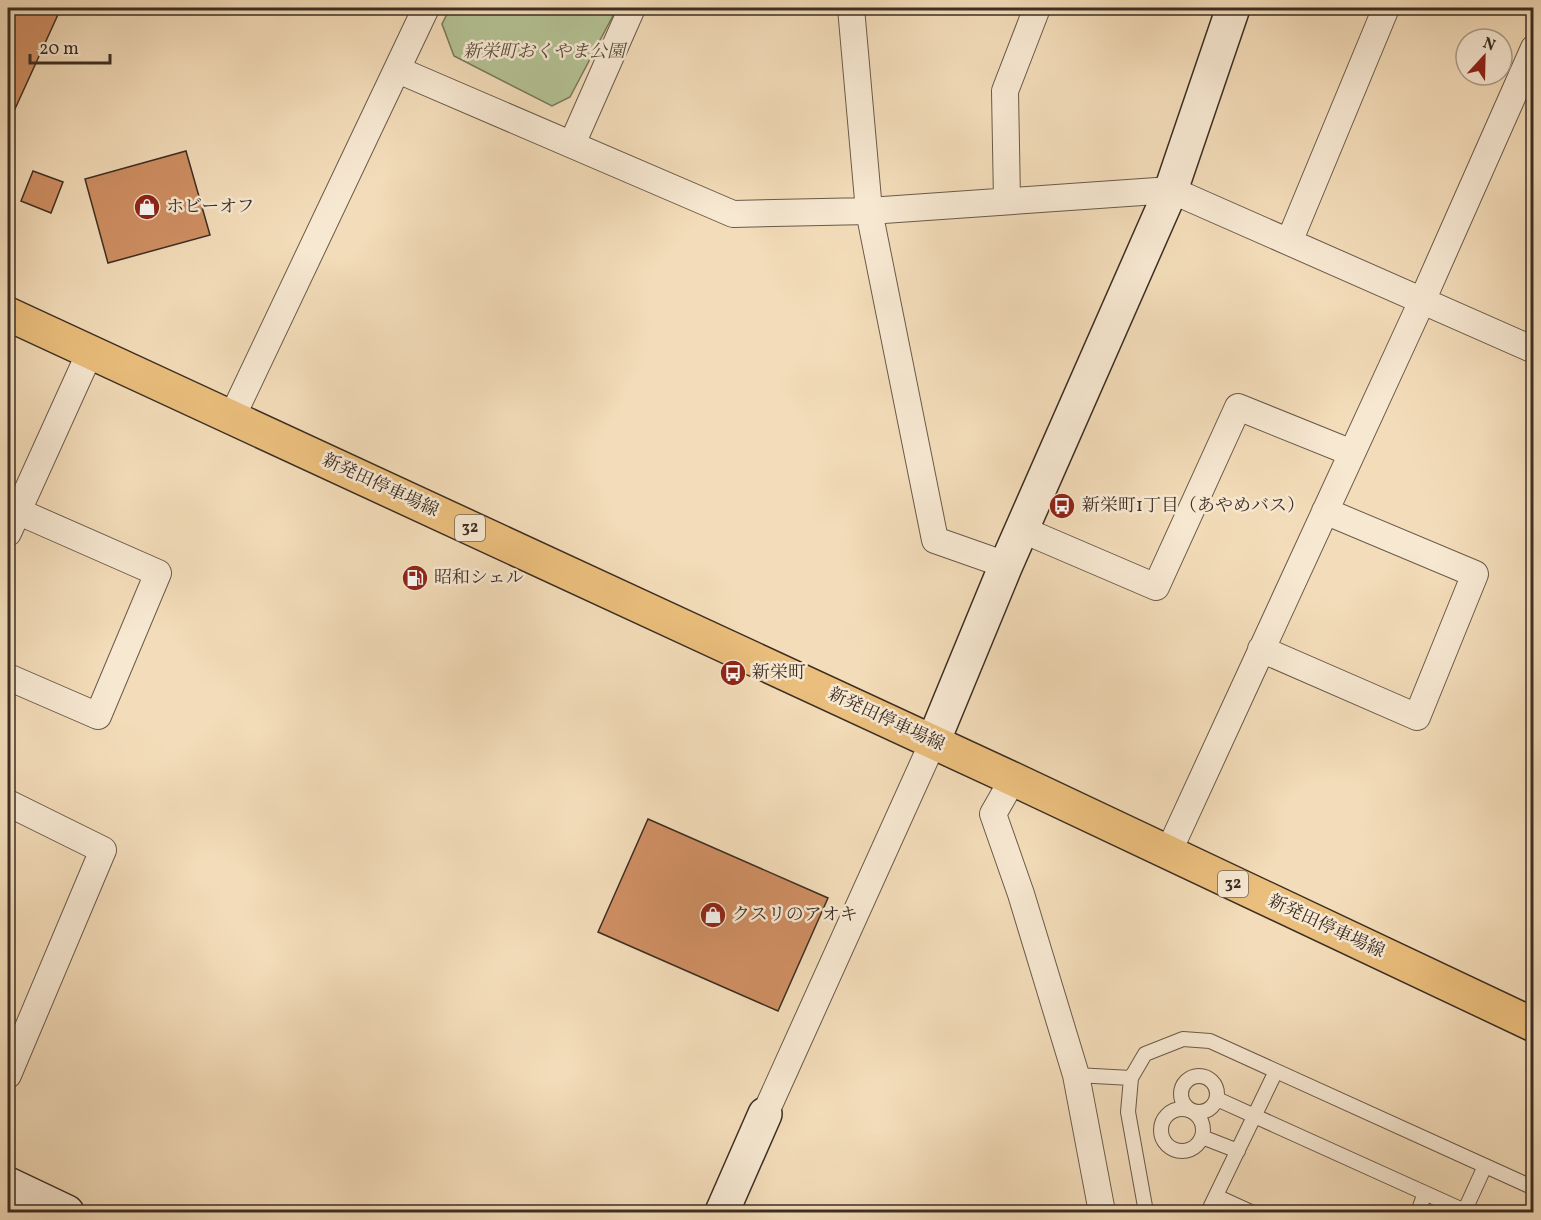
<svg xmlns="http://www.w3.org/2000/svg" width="1541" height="1220" viewBox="0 0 1541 1220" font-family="Vollkorn,'Noto Serif JP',serif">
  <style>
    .green { fill: #b4c294; stroke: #78785c; stroke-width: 1.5 }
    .building { fill: #cf8f63; stroke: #3c2e23; stroke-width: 1.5 }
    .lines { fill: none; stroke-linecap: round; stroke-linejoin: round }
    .lane-casing { stroke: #6a5a48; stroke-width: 16 }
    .street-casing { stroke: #6a5a48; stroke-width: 28 }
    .secondary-casing { stroke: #3c2e23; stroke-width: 36 }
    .primary-casing { stroke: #3c2e23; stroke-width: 36 }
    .lane { stroke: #f7e8d2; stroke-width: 14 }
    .street { stroke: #f7e8d2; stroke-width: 26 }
    .secondary { stroke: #f7e8d2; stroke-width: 33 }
    .primary { stroke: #eabe7c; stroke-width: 33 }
    .labels { text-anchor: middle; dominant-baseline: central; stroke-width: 5; stroke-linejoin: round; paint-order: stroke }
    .shield { fill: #f7e8d2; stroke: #746658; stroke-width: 1.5 }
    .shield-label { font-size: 16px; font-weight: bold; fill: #3c2e23 }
    .park-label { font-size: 18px; font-style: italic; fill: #544c3a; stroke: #f7e8d2 }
    .poi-label { font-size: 18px; fill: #3c2e23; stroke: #f7e8d2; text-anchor: start }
    .street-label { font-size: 18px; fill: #3c2e23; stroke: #f7e8d2 }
  </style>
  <rect width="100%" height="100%" fill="#f3dcb9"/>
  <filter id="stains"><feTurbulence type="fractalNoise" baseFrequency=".00333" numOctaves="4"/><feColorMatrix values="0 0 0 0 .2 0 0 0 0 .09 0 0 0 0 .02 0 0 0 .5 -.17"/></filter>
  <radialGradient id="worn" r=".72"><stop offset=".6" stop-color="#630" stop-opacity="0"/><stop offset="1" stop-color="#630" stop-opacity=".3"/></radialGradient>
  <path class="green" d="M450 8H617L570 97 552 106 454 56 442 24Z"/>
  <path class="building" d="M8 8H61L14 111 8 108Z
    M186 151 210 235 108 263 85 179Z
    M33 171 63 182 51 213 21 201Z
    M648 819 828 898 778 1011 598 932Z"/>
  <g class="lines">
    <g class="lane-casing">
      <path id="lane" d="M1076 1075 1131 1078
        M1181 1094a18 18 0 1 1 36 0a18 18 0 1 1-36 0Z
        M1217 1099 1467 1212
        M1161 1130a21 21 0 1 1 42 0a21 21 0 1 1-42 0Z
        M1202 1137 1238 1151
        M1216 1196 1251 1212
        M1146 1212 1128 1112 1131 1078 1145 1054 1183 1039 1210 1041 1534 1188
        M1208 1212 1276 1071
        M1418 1212 1425 1193
        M1464 1212 1485 1166"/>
    </g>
    <g class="street-casing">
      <path id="street" d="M851 8 869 211 935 540 1006 565
        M398 70 733 214 869 211 1171 190 1534 350
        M572 144 632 8
        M1007 201 1005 91 1037 8
        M1289 242 1386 8
        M232 417 426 8
        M8 507 158 573 98 716 8 677
        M1023 530 1156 587 1238 407 1352 453
        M8 533 90 352
        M1261 649 1417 717 1475 574 1325 511
        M1013 779 993 814 1021 894 1076 1075 1102 1212
        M8 803 103 850 8 1075
        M1168 853 1422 301 1534 48
        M765 1114 933 742"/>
    </g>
    <g class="secondary-casing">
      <path id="secondary" d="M933 742 1006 565 1171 190 1233 8
        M8 1184 67 1212
        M722 1212 765 1114"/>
    </g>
    <g class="primary-casing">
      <path id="primary" d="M8 314 1013 779 1534 1025"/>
    </g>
    <use href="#lane" class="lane"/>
    <use href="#street" class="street"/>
    <use href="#secondary" class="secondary"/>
    <use href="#primary" class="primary"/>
  </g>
  <defs>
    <g id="shop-disc" transform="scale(1.35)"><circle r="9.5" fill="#8f2418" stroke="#f7e8d2"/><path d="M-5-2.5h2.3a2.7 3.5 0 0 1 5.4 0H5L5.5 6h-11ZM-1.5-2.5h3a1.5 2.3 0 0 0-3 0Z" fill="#fff"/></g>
    <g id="bus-disc" transform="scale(1.35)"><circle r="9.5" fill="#8f2418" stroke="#f7e8d2"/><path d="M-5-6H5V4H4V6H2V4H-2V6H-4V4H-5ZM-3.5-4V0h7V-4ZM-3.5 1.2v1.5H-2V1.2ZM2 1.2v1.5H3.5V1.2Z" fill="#fff"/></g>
    <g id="fuel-disc" transform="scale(1.35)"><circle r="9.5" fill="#8f2418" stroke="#f7e8d2"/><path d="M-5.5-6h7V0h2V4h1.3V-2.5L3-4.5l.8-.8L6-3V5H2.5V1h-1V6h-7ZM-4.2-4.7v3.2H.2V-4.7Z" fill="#fff"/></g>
  </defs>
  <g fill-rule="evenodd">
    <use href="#shop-disc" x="147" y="207"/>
    <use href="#bus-disc" x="1062" y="506"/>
    <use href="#fuel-disc" x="415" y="578"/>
    <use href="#bus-disc" x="733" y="673"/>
    <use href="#shop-disc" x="713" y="915"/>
  </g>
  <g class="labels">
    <g class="shield">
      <rect x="455" y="515" width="30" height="26" rx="4.5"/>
      <rect x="1218" y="871" width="30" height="26" rx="4.5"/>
    </g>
    <g class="shield-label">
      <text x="470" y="528">32</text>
      <text x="1233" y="884">32</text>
    </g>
    <g class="park-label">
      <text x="544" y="52">新栄町おくやま公園</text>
    </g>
    <g class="poi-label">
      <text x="166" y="207">ホビーオフ</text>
      <text x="1082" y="506">新栄町1丁目（あやめバス）</text>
      <text x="434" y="578">昭和シェル</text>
      <text x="752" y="673">新栄町</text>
      <text x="732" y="915">クスリのアオキ</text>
    </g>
    <g class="street-label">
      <text transform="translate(380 486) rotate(25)">新発田停車場線</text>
      <text transform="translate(886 720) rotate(25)">新発田停車場線</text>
      <text transform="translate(1326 927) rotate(25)">新発田停車場線</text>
    </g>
  </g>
  <rect width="1541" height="1220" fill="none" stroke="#f3dcb9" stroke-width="30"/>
  <rect x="9" y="9" width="1523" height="1202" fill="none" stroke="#3c2e23" stroke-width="3"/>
  <rect x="15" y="15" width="1511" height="1190" fill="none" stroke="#3c2e23" stroke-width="1.5"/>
  <g transform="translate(1484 57) rotate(22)"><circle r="28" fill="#f7e8d2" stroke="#ac9e8c" stroke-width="1.5"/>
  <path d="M0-4.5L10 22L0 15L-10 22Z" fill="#8f2418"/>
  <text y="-9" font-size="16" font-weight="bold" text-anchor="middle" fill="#3c2e23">N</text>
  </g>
  <path d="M30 54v9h80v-9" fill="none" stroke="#3c2e23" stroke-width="3"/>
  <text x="39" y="54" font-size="18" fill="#3c2e23" stroke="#f7e8d2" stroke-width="4.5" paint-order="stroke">20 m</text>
  <rect width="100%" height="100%" filter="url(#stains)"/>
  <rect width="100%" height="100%" fill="url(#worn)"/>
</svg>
